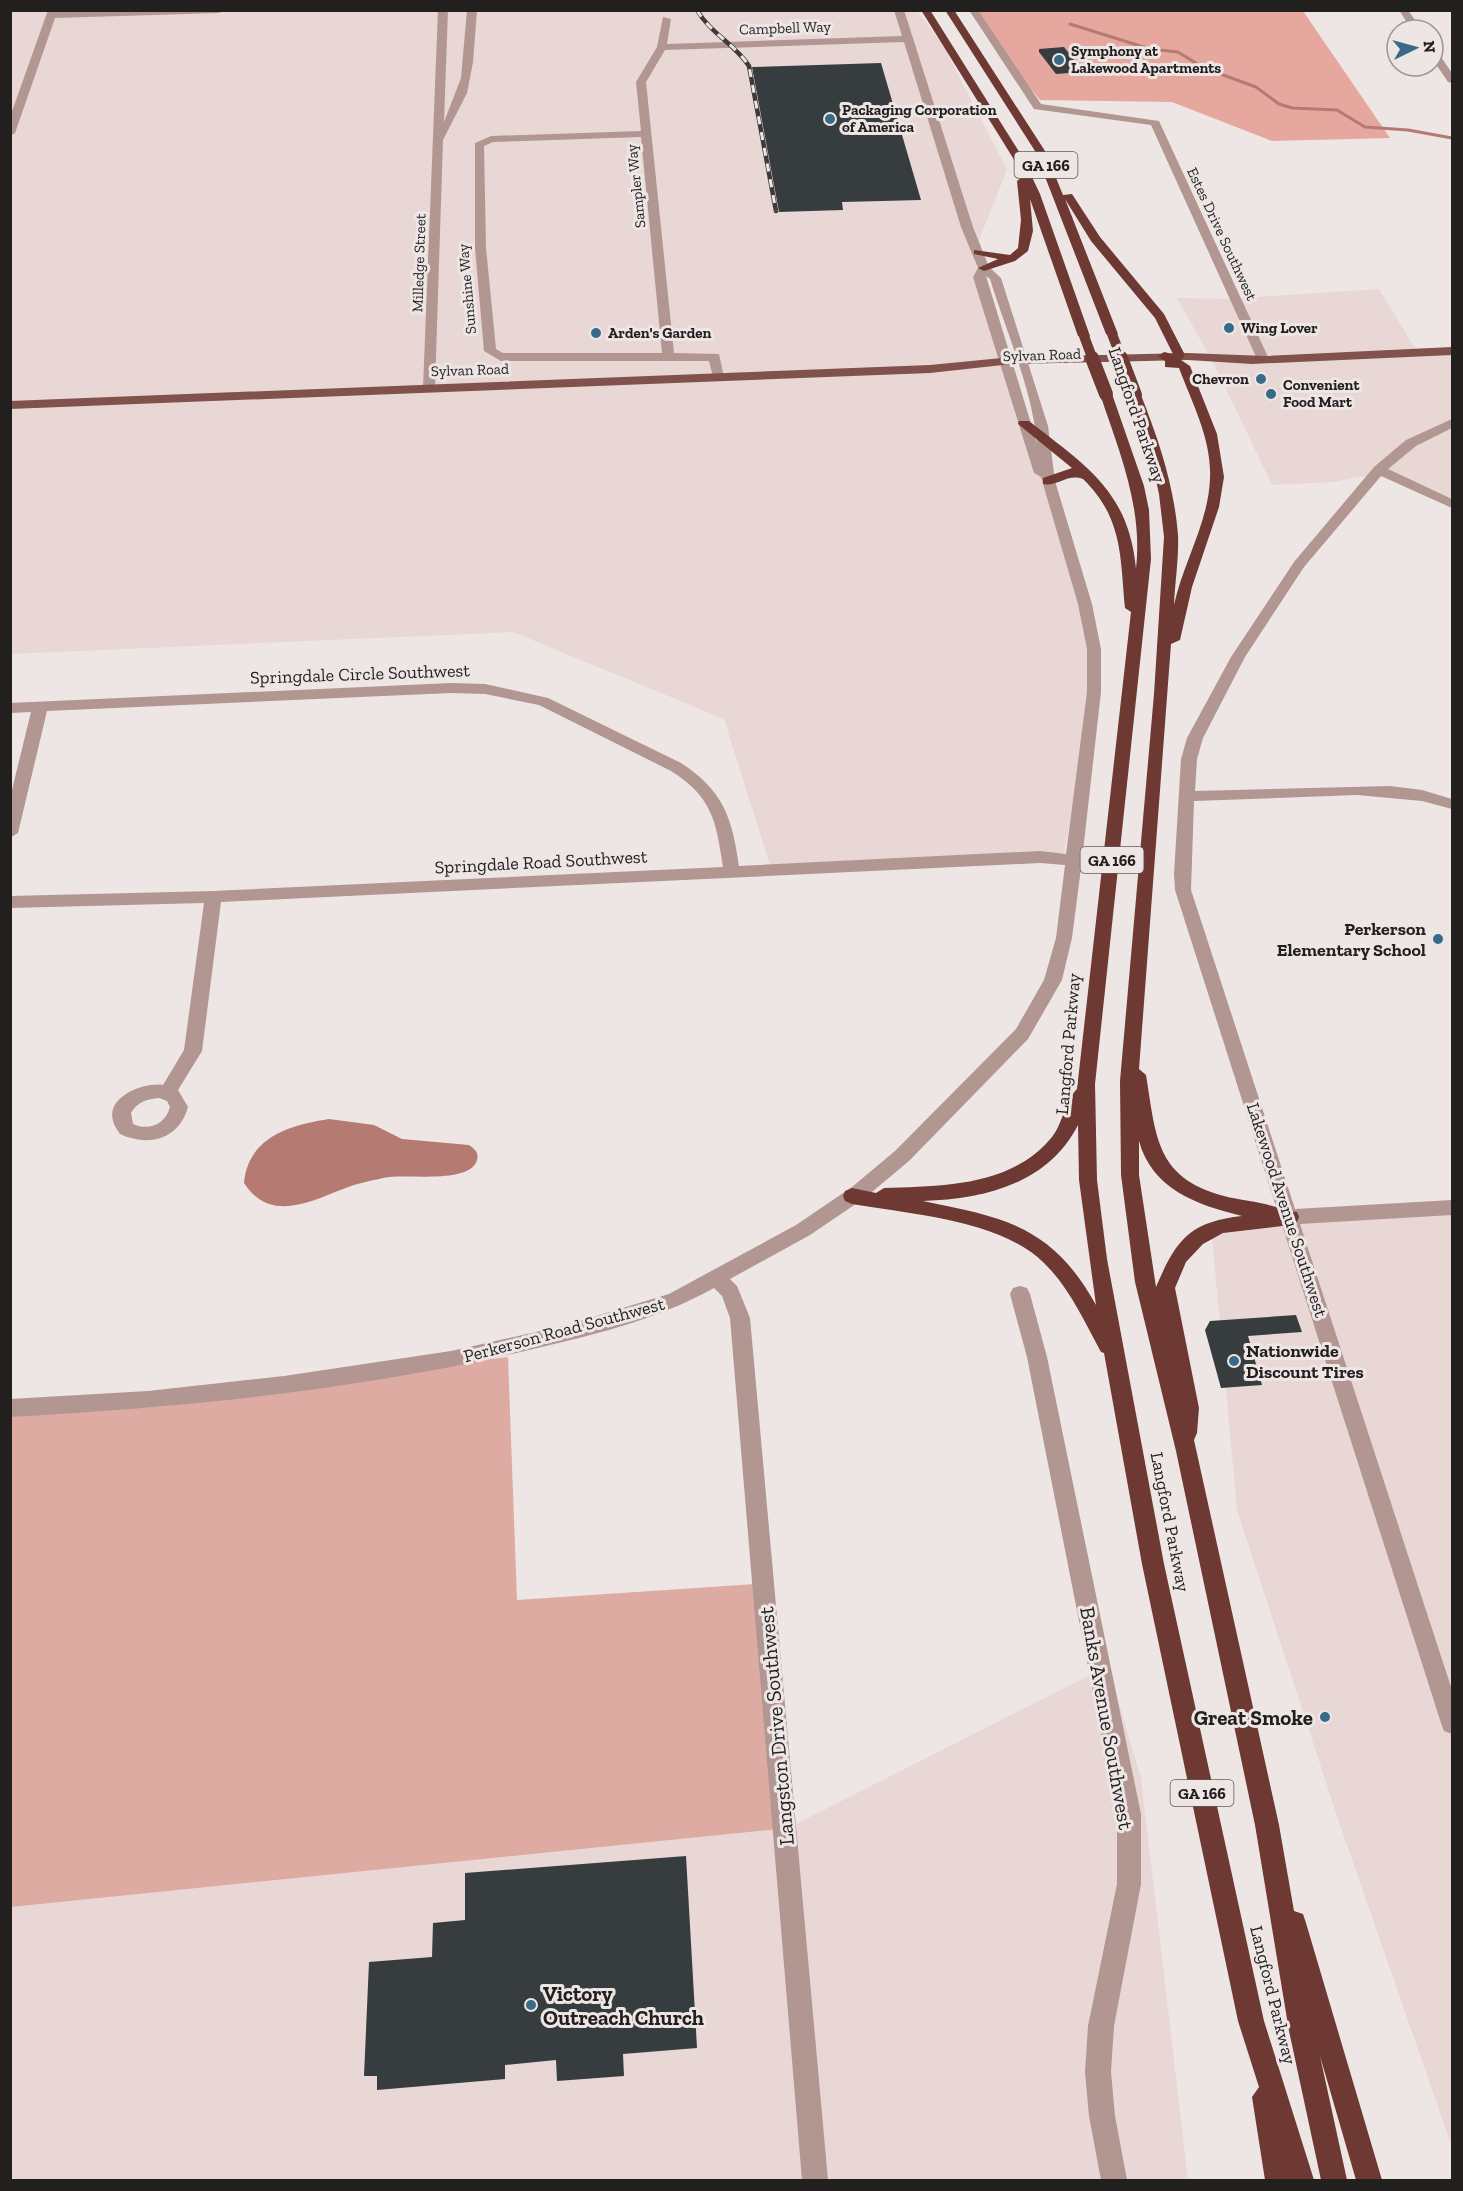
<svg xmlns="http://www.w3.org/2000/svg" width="1463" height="2191" viewBox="0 0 1463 2191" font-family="'Zilla Slab',serif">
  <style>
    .built { fill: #e8d7d5 }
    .green { fill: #deaba3 }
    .forest { fill: #e6a79e }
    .water { fill: #b57a71 }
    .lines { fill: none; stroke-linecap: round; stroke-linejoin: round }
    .stream { stroke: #b57a71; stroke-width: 3 }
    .building { fill: #373c3e }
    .minor { fill: #b29691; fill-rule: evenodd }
    .major { fill: #81524b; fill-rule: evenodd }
    .highway { fill: #6e3932; fill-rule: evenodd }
    .rail-casing { stroke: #3d3a39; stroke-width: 4.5 }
    .rail { stroke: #ede6e5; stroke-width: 3; stroke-dasharray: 8; stroke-linecap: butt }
    .highway-bridge-far1 { stroke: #6e3932; stroke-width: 10 }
    .highway-bridge { stroke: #6e3932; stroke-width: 14 }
    .poi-dot { fill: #376a87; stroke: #ede6e5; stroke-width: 2 }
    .labels { text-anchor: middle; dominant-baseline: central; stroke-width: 6; stroke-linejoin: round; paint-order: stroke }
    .far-street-label { font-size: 15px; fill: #221f1f; stroke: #ede6e5 }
    .far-poi-label { font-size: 15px; font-weight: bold; fill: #221f1f; stroke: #ede6e5; text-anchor: start }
    .shield { fill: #ede6e5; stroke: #5f5b5a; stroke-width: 1.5 }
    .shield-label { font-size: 16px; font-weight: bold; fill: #221f1f }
    .street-label { font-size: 18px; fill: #221f1f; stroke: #ede6e5 }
    .poi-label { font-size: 18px; font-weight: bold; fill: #221f1f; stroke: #ede6e5; text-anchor: end }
    .near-poi-label { font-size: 21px; font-weight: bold; fill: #221f1f; stroke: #ede6e5; text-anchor: end }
    .near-street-label { font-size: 21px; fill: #221f1f; stroke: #ede6e5 }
  </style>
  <rect width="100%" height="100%" fill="#ede6e5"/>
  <path class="built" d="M10 11H917L942 43 1007 170 973 255 1099 664 1064 853 770 865 724 719 513 632 11 654Z
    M1379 289 1418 353 1452 352V499L1391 471 1333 482 1272 485 1214 364 1177 298 1228 299Z
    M1452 1207V2147L1339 1822 1237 1510 1211 1226Z
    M1108 1666 1141 1778 1188 2180H11L10 1907 788 1828Z"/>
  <path class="green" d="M508 1357 517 1600 755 1584 788 1828 11 1907 10 1414Z"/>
  <path class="forest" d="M970 11H1303L1390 138 1272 141 1172 102 1040 100 995 46Z"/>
  <path class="water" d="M329 1119 374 1125 402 1139 469 1145C475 1149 479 1153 477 1160 470 1185 404 1173 383 1178 370 1181 355 1184 343 1189 309 1202 270 1223 244 1183 248 1137 290 1125 329 1119Z"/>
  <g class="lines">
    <path class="stream" d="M1070 24 1150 49 1178 52 1204 68 1256 87 1279 104 1292 108 1337 110 1365 127 1408 130 1452 138"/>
  </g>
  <path class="building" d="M1064 47 1081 69 1082 72 1056 74 1039 52V49Z
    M881 63 921 200 842 202 843 210 779 212 752 67Z
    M1296 1315 1302 1332 1248 1336 1262 1385 1221 1388 1205 1330 1210 1321Z
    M686 1856 697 2048 623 2054 624 2076 557 2081 556 2060 505 2065V2079L377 2090V2076H364L369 1962 432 1957 433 1923 465 1920V1873Z"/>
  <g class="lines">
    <path class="minor" d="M48 10 57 12 223 10 219 13 55 18 15 133 10 136V117Z
      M438 10H448L444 122 461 78 467 10H477L473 62 467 93 443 140 435 388 429 392 423 388Z
      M894 10H904L973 227 989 267 1001 278 1048 426 1055 481 1092 604 1101 649V692L1082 860 1072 938 1062 980 1028 1039 909 1161 866 1197 810 1235 730 1279 737 1286 750 1318 828 2180H802L730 1318 722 1296 714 1288C655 1321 586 1337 520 1352 353 1391 182 1407 10 1417V1399L148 1391 284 1376 451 1351 563 1326 669 1294 796 1225 852 1187 895 1151 1016 1029 1044 980 1056 938 1065 865 1040 863 221 902 202 1051 178 1090 188 1107C179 1140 148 1147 120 1134 117 1130 114 1125 113 1121 106 1096 145 1082 163 1085L184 1050 204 903 10 908V896L213 891 723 867C716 820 712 797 671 771L539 705 485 694 451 693 47 711 18 833 10 838V798L31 712 10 713V703L451 683 485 684 548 698 681 763C724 791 732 818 739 866L1040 851 1066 854 1087 692V649L1078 604 1041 477 1034 473 973 277 978 268 961 227 904 42 665 50 646 82 674 353 719 354 724 377 722 380H714L709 361H501L484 351 475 248V143L491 136 641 131 636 82 657 47 663 17 671 19 667 44 902 36ZM641 137 662 353H503L496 349 486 248 484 146 493 142ZM986 276 990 279C1006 331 1032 389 1037 443ZM159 1098 167 1101 170 1107C165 1125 149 1131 133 1124L131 1113C137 1102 147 1099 159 1098Z
      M969 10H978L1041 104 1159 121 1269 359 1267 362H1259L1257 359 1151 125 1034 109Z
      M1399 10H1408L1422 30H1412Z
      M1433 50 1437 51 1452 73V83L1448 82 1433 60Z
      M1452 419V428L1416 446 1388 469 1452 499V508L1381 476 1304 567 1245 657 1203 738 1197 759 1195 791 1390 786 1422 790 1452 799V809L1422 801 1357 795 1194 801 1191 890 1295 1209 1452 1200V1215L1300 1224 1452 1690V1734L1444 1731 1441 1723 1175 890 1174 874 1181 759 1187 738 1231 657 1294 562 1374 467 1406 440Z
      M1020 1286 1027 1288 1030 1294 1047 1357 1141 1814V1884L1114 2026 1111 2072 1115 2116 1127 2180H1101L1089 2116 1085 2072 1088 2026 1117 1884V1814L1027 1357 1010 1294 1013 1288Z"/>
    <path class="major" d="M1452 347V355L1252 364 1188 360 1012 364 930 373 10 409V401L930 365 1012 357 1188 353 1265 356Z"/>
    <path class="highway" d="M921 10H930L1023 158 1040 194 1090 336 1088 339 1078 336 1030 199 1033 231 1028 251 1015 261 984 271 978 268 998 259 974 254V250L1010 255 1018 248 1021 220 1017 181 1021 178 1013 158Z
      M945 10H954L1045 151 1063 195 1072 194 1100 237 1164 314 1185 355 1181 360 1190 366 1217 434 1224 477 1219 507 1192 587 1180 640 1171 644 1139 1069 1146 1075C1156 1135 1155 1178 1224 1196 1243 1201 1266 1202 1283 1210L1297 1212 1299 1217 1297 1222 1290 1225 1223 1233 1203 1244 1186 1262 1175 1288 1199 1408 1197 1433 1194 1440 1279 1825 1294 1911 1303 1914 1306 1923 1382 2180H1356L1320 2056 1347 2180H1321L1289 2031 1255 1825 1176 1451 1135 1282 1121 1175 1120 1081 1154 694 1164 537 1159 494 1149 450 1129 395 1135 391 1141 395C1159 441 1174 485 1178 535 1179 558 1175 582 1174 605 1183 563 1209 521 1210 478 1212 440 1192 403 1179 368L1165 367V361L1158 356 1164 352 1173 354 1155 318 1091 241 1065 199 1118 334 1112 338 1106 334 1035 151ZM1139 1141C1152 1189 1197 1205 1242 1216 1189 1222 1176 1240 1156 1287L1139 1175Z
      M1106 390 1112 394 1144 486 1149 510 1151 559 1095 1084 1097 1180 1107 1259 1164 1564 1264 2021 1314 2180H1265L1252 2097 1259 2087 1238 2021 1142 1564 1104 1353 1101 1352C1084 1321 1069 1287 1044 1263 1001 1220 910 1214 852 1204L845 1201 843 1196 845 1191 852 1188 876 1193 884 1188C942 1186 1011 1187 1052 1137 1063 1123 1065 1101 1077 1089L1131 612 1125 608C1120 556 1123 518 1083 479 1067 473 1058 487 1043 484V478L1072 468 1018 424 1019 421H1029C1085 465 1129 491 1136 569 1143 507 1119 451 1100 394ZM1078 1125 1079 1180 1096 1305C1052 1226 1006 1218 923 1201 984 1199 1048 1184 1078 1125Z"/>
    <g class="rail-casing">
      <path id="rail" d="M697 10C710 33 735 44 749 66L776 211"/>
    </g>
    <use href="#rail" class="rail"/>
    <path class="highway-bridge-far1" d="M1112 334 1122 360
      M1084 336 1093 360"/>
    <path class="highway-bridge" d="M1092 358 1106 394
      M1121 358 1135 395"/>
  </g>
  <g class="poi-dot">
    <circle cx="1059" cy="60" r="6"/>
    <circle cx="830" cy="119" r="6"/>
    <circle cx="1229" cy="328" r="6"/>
    <circle cx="596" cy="333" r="6"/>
    <circle cx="1261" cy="379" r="6"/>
    <circle cx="1271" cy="394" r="6"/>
    <circle cx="1438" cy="939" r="6"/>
    <circle cx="1234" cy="1361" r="6"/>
    <circle cx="1325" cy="1717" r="6"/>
    <circle cx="531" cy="2005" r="6"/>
  </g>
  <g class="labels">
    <g class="far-street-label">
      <text transform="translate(785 28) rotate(-2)">Campbell Way</text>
      <text transform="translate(636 186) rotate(-96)">Sampler Way</text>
      <text transform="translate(1222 234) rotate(65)">Estes Drive Southwest</text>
      <text transform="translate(419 263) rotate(-88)">Milledge Street</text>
      <text transform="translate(467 289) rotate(-95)">Sunshine Way</text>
      <text transform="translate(1042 355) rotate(-2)">Sylvan Road</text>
      <text transform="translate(470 370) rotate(-2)">Sylvan Road</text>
    </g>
    <g class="far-poi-label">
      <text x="1071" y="51">Symphony at<tspan x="1071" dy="17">Lakewood Apartments</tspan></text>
      <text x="842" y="110">Packaging Corporation<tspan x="842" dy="17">of America</tspan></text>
      <text x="1241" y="328">Wing Lover</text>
      <text x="608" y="333">Arden's Garden</text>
      <text x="1249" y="379" text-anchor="end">Chevron</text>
      <text x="1283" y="385">Convenient<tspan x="1283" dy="17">Food Mart</tspan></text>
    </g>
    <g class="shield">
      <rect x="1014.5" y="152" width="63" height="26" rx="4.5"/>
      <rect x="1080.5" y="847" width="63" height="26" rx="4.5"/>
      <rect x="1170.5" y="1780" width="63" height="26" rx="4.5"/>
    </g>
    <g class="shield-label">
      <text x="1046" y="165">GA 166</text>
      <text x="1112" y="860">GA 166</text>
      <text x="1202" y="1793">GA 166</text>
    </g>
    <g class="street-label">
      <text transform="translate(1137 415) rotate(71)">Langford Parkway</text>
      <text transform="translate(360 674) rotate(-2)">Springdale Circle Southwest</text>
      <text transform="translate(541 862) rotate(-3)">Springdale Road Southwest</text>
      <text transform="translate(1068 1044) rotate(-85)">Langford Parkway</text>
      <text transform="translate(1287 1210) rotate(72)">Lakewood Avenue Southwest</text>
      <text transform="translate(564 1330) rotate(-15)">Perkerson Road Southwest</text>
      <text transform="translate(1170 1522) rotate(79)">Langford Parkway</text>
      <text transform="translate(1273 1995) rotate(76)">Langford Parkway</text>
    </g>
    <g class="poi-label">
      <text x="1426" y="929">Perkerson<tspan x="1426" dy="21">Elementary School</tspan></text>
      <text x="1246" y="1351" text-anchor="start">Nationwide<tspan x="1246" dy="21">Discount Tires</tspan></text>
    </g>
    <g class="near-poi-label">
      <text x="1313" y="1717">Great Smoke</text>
      <text x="543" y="1993" text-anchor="start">Victory<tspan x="543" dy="24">Outreach Church</tspan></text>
    </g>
    <g class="near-street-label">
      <text transform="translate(1107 1718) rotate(80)">Banks Avenue Southwest</text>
      <text transform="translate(776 1726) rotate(-95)">Langston Drive Southwest</text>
    </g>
  </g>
  <rect width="1463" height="2191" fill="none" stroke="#221f1f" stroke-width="24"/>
  <g transform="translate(1415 48) rotate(85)"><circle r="28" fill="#ede6e5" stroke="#9c9696" stroke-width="1.5"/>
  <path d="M0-4.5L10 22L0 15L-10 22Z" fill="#376a87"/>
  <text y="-9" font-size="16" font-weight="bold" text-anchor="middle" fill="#221f1f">N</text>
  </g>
</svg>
